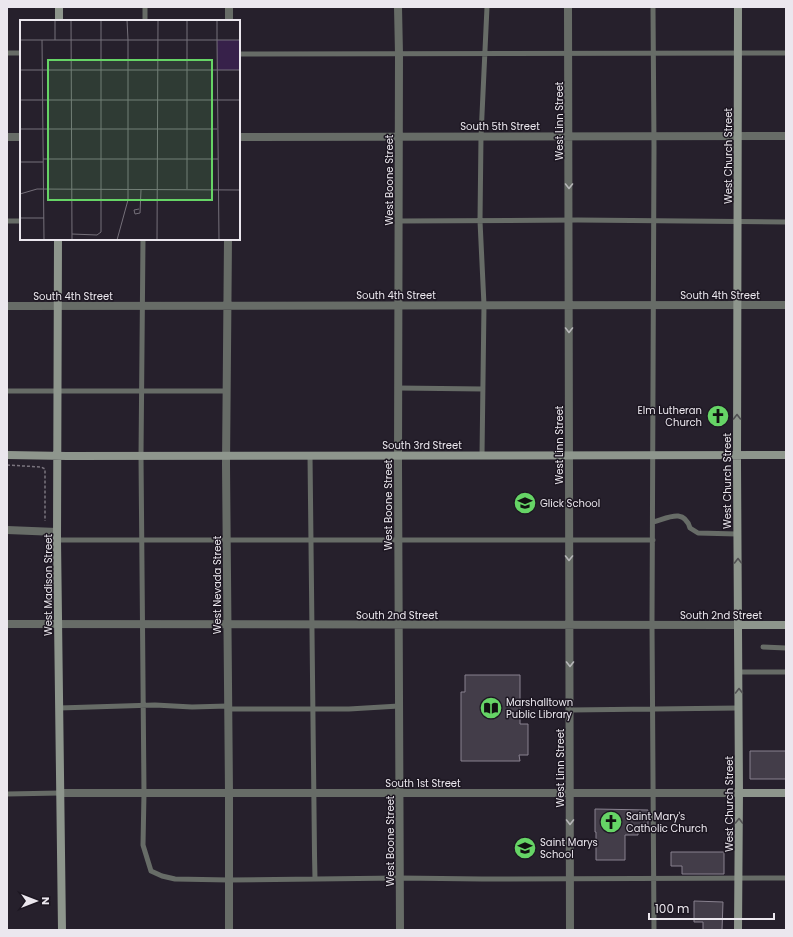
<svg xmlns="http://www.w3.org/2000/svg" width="793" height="937" viewBox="0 0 793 937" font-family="Poppins,sans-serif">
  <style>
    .building { fill: #433d49; stroke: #88818f }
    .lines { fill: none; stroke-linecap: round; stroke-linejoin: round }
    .path { stroke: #7a747e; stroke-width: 1.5; stroke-dasharray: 3 2; stroke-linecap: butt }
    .lane { stroke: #676c67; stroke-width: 5 }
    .street { stroke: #676c67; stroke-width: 8 }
    .secondary { stroke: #8e968d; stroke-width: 8 }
    .oneway { stroke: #b6b6b8 }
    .oneway2 { stroke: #505052 }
    .labels { text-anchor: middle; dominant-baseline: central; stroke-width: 3; stroke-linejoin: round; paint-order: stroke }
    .street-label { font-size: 10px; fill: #ebe7ee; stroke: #1d1722 }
    .poi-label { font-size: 10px; fill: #ebe7ee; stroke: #1d1722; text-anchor: start }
    .inset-road { fill: none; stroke: #75707a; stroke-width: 1 }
    .view { fill: #66d466; fill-opacity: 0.15; stroke: #66d466; stroke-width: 2 }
    .inset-edge { fill: none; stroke: #ebe7ee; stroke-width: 2 }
  </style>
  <rect width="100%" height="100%" fill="#26202c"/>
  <path class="building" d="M465 675H520V724H528V755H519L520 761H461V692H465Z
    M750 751H786V779H750Z
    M595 809 648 810V830H638V835H625V860H596V832H595Z
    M671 852H724V874H682V866H671Z
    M694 901 723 902 722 930H703V922H694Z"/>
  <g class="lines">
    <path class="path" d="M7 465 41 467 45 469V521"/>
    <path class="lane" d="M145 7V21
      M653 7 654 147 652 625 654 930
      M7 53H21
      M239 54 786 53
      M7 221H21
      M399 221 578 220 786 222
      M143 239 141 456 144 793 143 845 151 871 162 876 175 879 229 880 400 878 482 879 786 878
      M398 388 483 389
      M7 391H227
      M310 455C312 597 312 738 315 879
      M482 455 484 305 480 221 481 136 487 7
      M653 522C668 518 684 508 690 528L698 533 737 534
      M57 540H653
      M763 647 786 648
      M738 672H786
      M59 708 155 705 192 707 228 706
      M228 709H349L399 706
      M570 710 739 708
      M7 794 60 793"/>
    <path class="street" d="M229 7V21
      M398 7 399 54 398 464 400 930
      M568 7 570 930
      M7 137H21
      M239 137 786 136
      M228 239 226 465 229 793V930
      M7 306 786 305
      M7 530 57 532
      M7 624 738 625
      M60 793H739"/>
    <path class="secondary" d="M59 7V21
      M738 7 737 464 739 793 738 930
      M58 239 57 540 62 930
      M7 455 67 456 786 455
      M738 625H786
      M739 793H786"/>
  </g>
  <defs><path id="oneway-chevron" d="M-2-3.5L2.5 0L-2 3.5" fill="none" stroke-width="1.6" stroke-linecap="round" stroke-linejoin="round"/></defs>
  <g class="oneway">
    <use href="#oneway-chevron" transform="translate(569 186) rotate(90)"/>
    <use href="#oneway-chevron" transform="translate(569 330) rotate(90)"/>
    <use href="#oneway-chevron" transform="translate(569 558) rotate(90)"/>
    <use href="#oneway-chevron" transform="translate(570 664) rotate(90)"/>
    <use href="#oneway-chevron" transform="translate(570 822) rotate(90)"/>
  </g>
  <g class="oneway2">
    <use href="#oneway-chevron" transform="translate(737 417) rotate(-90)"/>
    <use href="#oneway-chevron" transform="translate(738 561) rotate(-90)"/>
    <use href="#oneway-chevron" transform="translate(739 691) rotate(-90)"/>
    <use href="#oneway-chevron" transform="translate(739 821) rotate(-89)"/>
  </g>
  <defs>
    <g id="church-disc" transform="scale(1.15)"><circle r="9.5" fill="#66d466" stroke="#1d1722"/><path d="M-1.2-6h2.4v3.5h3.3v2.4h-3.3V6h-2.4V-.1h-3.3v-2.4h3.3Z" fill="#111"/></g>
    <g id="school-disc" transform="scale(1.15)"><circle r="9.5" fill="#66d466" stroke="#1d1722"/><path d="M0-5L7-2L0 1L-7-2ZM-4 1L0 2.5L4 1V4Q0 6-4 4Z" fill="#111"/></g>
    <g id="library-disc" transform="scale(1.15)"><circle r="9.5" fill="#66d466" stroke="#1d1722"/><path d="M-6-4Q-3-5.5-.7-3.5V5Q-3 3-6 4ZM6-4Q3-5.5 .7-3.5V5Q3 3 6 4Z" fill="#111"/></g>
  </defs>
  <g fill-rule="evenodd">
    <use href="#church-disc" x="718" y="416"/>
    <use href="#school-disc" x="525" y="503"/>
    <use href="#library-disc" x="491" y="708"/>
    <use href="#church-disc" x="611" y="822"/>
    <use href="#school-disc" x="525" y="848"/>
  </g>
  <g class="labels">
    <g class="street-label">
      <text transform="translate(559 121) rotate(-90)">West Linn Street</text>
      <text x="500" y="126">South 5th Street</text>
      <text transform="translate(728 156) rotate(-90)">West Church Street</text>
      <text transform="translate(389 180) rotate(-90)">West Boone Street</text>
      <text x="396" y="295">South 4th Street</text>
      <text x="720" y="295">South 4th Street</text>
      <text x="73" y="296">South 4th Street</text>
      <text x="422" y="445">South 3rd Street</text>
      <text transform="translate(559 445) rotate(-90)">West Linn Street</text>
      <text transform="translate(727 481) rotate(-90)">West Church Street</text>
      <text transform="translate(388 505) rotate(-90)">West Boone Street</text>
      <text transform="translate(48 585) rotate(-90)">West Madison Street</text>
      <text transform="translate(217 585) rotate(-90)">West Nevada Street</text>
      <text x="397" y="615">South 2nd Street</text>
      <text x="721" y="615">South 2nd Street</text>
      <text transform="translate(560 768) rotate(-90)">West Linn Street</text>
      <text x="423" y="783">South 1st Street</text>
      <text transform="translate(729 804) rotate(-90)">West Church Street</text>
      <text transform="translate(390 841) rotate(-90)">West Boone Street</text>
    </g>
    <g class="poi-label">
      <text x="702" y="410" text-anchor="end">Elm Lutheran<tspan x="702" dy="12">Church</tspan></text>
      <text x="540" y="503">Glick School</text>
      <text x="506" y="702">Marshalltown<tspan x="506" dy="12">Public Library</tspan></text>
      <text x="626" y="816">Saint Mary's<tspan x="626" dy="12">Catholic Church</tspan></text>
      <text x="540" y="842">Saint Marys<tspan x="540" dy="12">School</tspan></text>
    </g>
  </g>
  <g transform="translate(20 20)">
    <rect width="220" height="220" fill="#26202c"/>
    <path d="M197 20H220V50H197Z" fill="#37214a"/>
    <path class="inset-road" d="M35 0V20M51 0 52 220M107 0 108 20M167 0V169M197 0V20M0 20H220M22 20 24 220M197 20 199 220M0 50H220M0 80H220M0 109H197M23 139H198M0 142H23M0 174 17 169 220 170M119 189 114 190 115 194 120 193 121 170M0 198H24M52 214 77 215 81 212V0M97 220 108 180V20M137 220 138 0"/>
    <path class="view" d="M28 40H192V180H28Z"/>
    <rect width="220" height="220" class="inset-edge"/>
  </g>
  <rect width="793" height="937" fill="none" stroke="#ebe7ee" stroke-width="16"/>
  <g transform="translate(36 901) rotate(90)" stroke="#1d1722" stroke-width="3" paint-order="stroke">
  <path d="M0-3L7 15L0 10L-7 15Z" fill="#ebe7ee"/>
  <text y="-6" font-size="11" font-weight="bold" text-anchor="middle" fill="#ebe7ee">N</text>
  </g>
  <path d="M649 913v6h125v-6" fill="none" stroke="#ebe7ee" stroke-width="2"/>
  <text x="655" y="913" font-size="12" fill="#ebe7ee" stroke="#1d1722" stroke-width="3" paint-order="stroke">100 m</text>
</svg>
